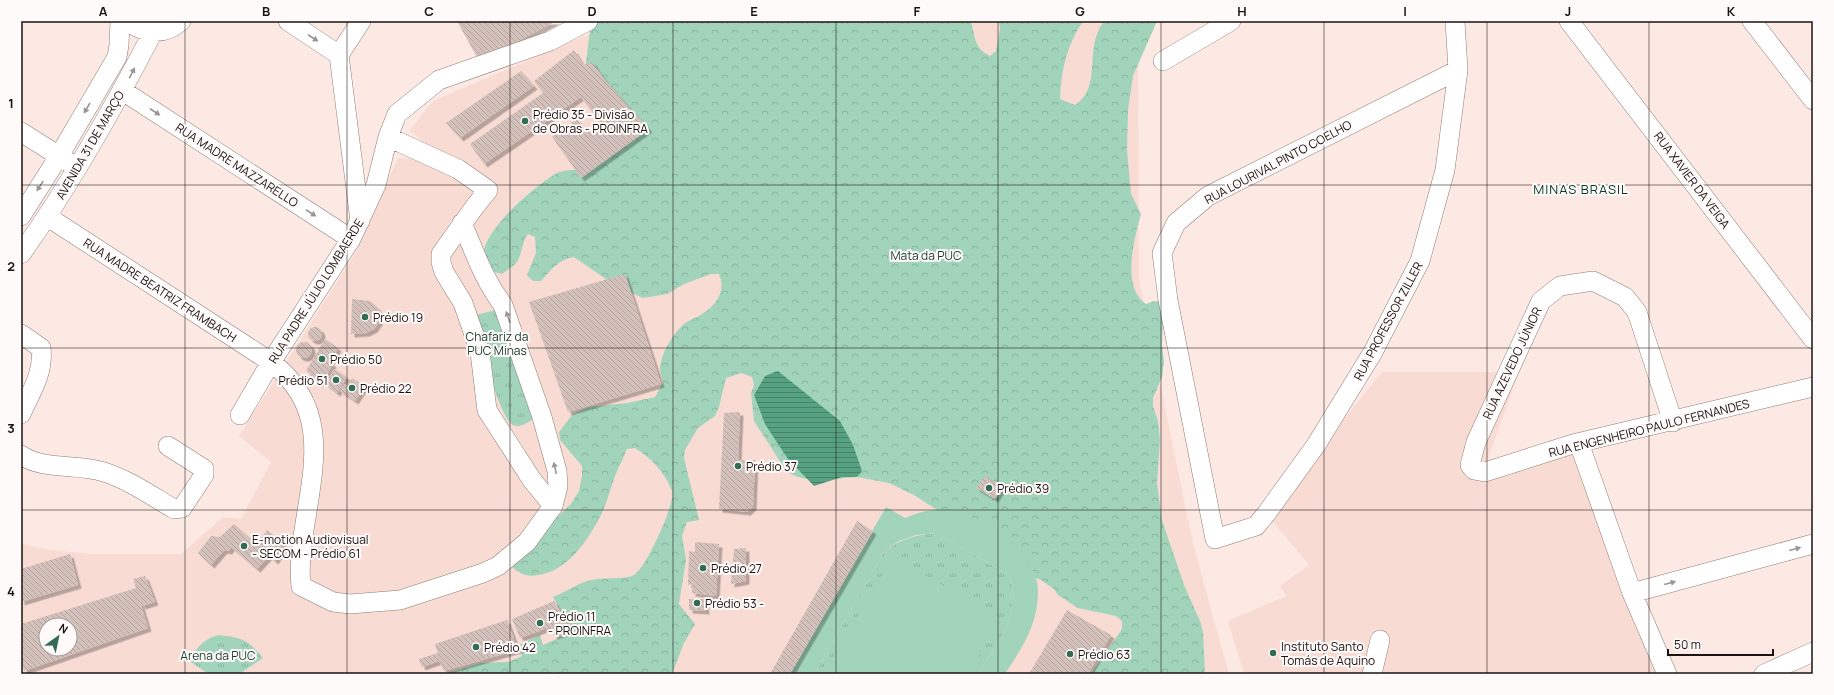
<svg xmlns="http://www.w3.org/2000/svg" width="1834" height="695" viewBox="0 0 1834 695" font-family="Manrope,sans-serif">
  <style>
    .built { fill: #f8dcd3; fill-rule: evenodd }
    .grass { fill: url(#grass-tufts) }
    .forest { fill: url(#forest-crowns) }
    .pitch { fill: #a1d4bb }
    .water { fill: url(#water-rules) }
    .building { fill: url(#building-back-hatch); fill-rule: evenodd; filter: url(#shadow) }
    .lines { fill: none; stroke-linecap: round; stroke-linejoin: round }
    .minor-casing { stroke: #8e7d77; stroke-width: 20 }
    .minor { stroke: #fff; stroke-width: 19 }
    .oneway { fill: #989594 }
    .grid { fill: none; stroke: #1a1311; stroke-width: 1; stroke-opacity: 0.55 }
    .poi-dot { fill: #336c54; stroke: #fefaf9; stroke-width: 1.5 }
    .labels { text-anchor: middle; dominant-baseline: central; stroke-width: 4; stroke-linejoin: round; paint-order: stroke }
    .poi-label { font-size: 12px; fill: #1a1311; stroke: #fefaf9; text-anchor: start }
    .street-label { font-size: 12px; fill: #1a1311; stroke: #fefaf9 }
    .park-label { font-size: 12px; fill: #1a3c2d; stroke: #fefaf9 }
    .neighbourhood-label { font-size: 13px; letter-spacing: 1px; fill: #063826; stroke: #fefaf9 }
    .neatline { fill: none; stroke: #1a1311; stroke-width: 1.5 }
    .grid-label { font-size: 13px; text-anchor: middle; font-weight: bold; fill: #1a1311 }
  </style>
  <defs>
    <pattern id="grass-tufts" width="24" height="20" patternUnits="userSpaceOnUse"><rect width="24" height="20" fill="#a1d4bb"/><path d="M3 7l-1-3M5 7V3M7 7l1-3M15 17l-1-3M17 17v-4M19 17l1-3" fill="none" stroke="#8ab5a0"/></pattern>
    <pattern id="forest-crowns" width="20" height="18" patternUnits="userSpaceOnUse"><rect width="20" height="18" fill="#a1d4bb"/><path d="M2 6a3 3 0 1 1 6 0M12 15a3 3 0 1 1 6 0" fill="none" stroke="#8ab5a0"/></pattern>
    <pattern id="water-rules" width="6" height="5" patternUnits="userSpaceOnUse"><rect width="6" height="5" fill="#56a181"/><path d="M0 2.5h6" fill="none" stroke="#468268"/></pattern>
    <pattern id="building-back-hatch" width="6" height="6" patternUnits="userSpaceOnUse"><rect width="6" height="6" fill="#d4c1bb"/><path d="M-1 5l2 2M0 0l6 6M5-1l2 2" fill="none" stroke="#b5a5a0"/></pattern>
    <filter id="shadow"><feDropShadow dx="3.5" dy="3.5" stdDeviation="0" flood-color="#0004"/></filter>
  </defs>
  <rect width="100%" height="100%" fill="#fde9e3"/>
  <path class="built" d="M620 21H1138L1139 281 1193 544 1229 674H21V543L43 549 92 554H181L223 517 241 519 271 462 239 436 356 252 398 158 416 159 422 141 410 130 433 101ZM46 625H70V649H46Z
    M1382 372H1519L1482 475 1574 445 1664 674H1244L1228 621 1286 596 1280 586 1309 565 1267 514Z"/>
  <path class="grass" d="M500 309 533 419C527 423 520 428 513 425 499 418 479 335 472 316Z
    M936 533 1009 575C1024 612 997 644 978 674H814L883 554C897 539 916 535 936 533Z
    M218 635C243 638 247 639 263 658L242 672 244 674H209L189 661C198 647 202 640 218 635Z"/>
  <path class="forest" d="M591 21H971C975 37 974 48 990 56L996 51 1000 29 999 21H1083C1067 45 1061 70 1060 99L1075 105C1100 89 1087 56 1098 32 1099 28 1102 25 1104 21H1157L1133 76 1128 110 1127 150 1131 194 1141 214C1134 239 1121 288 1146 304L1154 301 1162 302 1163 310 1162 345 1164 361 1162 377 1153 398V406L1158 421 1160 440 1157 483 1162 520 1184 585 1200 621 1203 632 1205 674H1091L1122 629V621L1116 616 1078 608 1058 595 1054 589 1041 580 1026 574 986 542 914 495 889 483 857 477 815 481 798 477 791 474 785 469 754 421 751 393 754 385 752 377 741 373 726 378 719 407 715 416 698 428 685 450 684 458 699 520 687 522 682 536 686 560 679 604 695 624 684 643 672 674H560L554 672 546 674H445L481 663 508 662 522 656 519 645 540 635 543 645 572 632 553 597C566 592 579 582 592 580 603 577 625 580 634 575 646 568 676 503 672 491 665 472 651 458 635 448L627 449C624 457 620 464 617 471 611 485 608 501 601 515 589 538 570 568 543 574 527 578 520 575 508 563L571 504 579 491 582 476V466L560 440 559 432 573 414 589 407 627 403 655 397 663 383C662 378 660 372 660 368 661 354 671 337 681 327 685 322 693 319 699 316 715 307 727 292 719 274H711L684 284 667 294 643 298 616 286 574 257C559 259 551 270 541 281H533L527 275 536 253 535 237 528 234C522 242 523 249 519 258 516 266 508 269 502 274L487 270C486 265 483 259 483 255 485 228 533 188 555 174 564 169 573 171 582 168 593 165 611 151 622 144L584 79Z"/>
  <path class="pitch" d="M886 507 905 518C914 514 923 511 934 510 958 510 1001 526 1017 545 1021 549 1023 555 1026 560 1033 571 1038 578 1038 591 1038 625 1023 646 1005 674H978C997 644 1024 612 1009 575L936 533 916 535 899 541 890 547 883 554 814 674H790Z
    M893 556 1000 620 968 674H823Z"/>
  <path class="water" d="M778 371 840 421 853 445 862 471 857 477H842L814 486 788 459 778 444 765 424 754 395 765 376Z"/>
  <path class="building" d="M457 21H556L479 61Z
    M574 50 583 65 592 62 605 80 649 129 581 178 552 137 577 119 587 133 599 121 581 97 484 164 470 144 543 93 534 81Z
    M521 71 534 86 460 138 446 123Z
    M625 274 661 384 568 412 529 302Z
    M352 299 370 301 376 306 380 312 379 322 374 329 366 333 351 334Z
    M308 334a7 7 0 1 1 14 0a7 7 0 1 1-14 0Z
    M325 339 338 348 330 362 333 364 324 380 320 383 315 381 317 378 306 371Z
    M296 350a8 8 0 1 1 16 0a8 8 0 1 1-16 0Z
    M334 369 347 377 337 393 325 384Z
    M352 378 365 386 355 401 340 391 344 384 347 386Z
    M740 412 738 460H755L753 507 747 512 719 509 724 413Z
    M985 476 1003 487 995 499 976 488Z
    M857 521 873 531 790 674H770Z
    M234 524 257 544 267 530 285 545 275 561 269 556 257 569 231 547 229 551 224 550 211 565 198 553 211 536 220 537Z
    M695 542 719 544 716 596 692 593 693 584 688 585 689 551 695 552Z
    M746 548V581L731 584 734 549Z
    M70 554 78 585 21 602V569Z
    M145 576 155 602 142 606 133 579Z
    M136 588 148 628 24 671 21 658V624ZM46 625H70V649H46Z
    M689 599H705L706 611 689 610Z
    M554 601 571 631 554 636 550 627 520 638 512 619Z
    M1067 610 1111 635 1088 674H1029Z
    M507 620 518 650 444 671 439 661 422 667 419 659 438 653 435 644Z"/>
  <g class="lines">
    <g class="minor-casing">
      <path id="minor" d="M127 21C144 34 165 36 181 21
        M288 21 339 55
        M1455 21 1458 70 1445 170 1420 261 1373 352 1316 445 1266 514 1256 526 1215 539 1168 300 1162 253 1176 223 1208 196 1458 70
        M1569 21 1813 339
        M1752 21 1813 100
        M339 55 360 221
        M339 55 361 21
        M1163 61 1231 21
        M123 91 351 239
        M21 132 70 163
        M388 137 458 169 488 190 473 209 441 254V262L444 272 463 303 480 352 487 410 532 480 553 506
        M21 216 59 156 117 57 119 45 120 21
        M48 217 271 362C333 409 312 472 303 537 301 552 299 570 301 586L333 602 350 604 400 600 483 573 498 566 527 542 553 506 558 486 557 471 542 417 503 305C483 278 475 253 462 223
        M21 254C71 184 113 109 153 32
        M21 334 41 348C44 373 31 392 21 414
        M240 415 271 362 351 239 376 185 388 137 397 114 439 80 550 41 588 21
        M1673 422 1637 312 1625 297 1593 281 1560 286 1541 301 1476 442 1470 465 1474 470 1485 472 1573 444 1813 387
        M1579 443 1632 593 1667 674
        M21 455C44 471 78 463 104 472 129 480 152 496 174 509L182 508 204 475V469L168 446
        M1632 593 1813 544
        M1372 674 1380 640
        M1764 674 1813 652"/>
    </g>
    <use href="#minor" class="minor"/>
  </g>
  <defs><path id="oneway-solid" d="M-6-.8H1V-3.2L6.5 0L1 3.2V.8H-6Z"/></defs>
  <g class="oneway">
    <use href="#oneway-solid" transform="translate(313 38) rotate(33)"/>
    <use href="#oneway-solid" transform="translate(132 73) rotate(-63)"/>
    <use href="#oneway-solid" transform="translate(87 108) rotate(120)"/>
    <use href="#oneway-solid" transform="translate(155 112) rotate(33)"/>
    <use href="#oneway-solid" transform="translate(40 186) rotate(123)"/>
    <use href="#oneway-solid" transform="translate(311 213) rotate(33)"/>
    <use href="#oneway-solid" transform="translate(508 317) rotate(-109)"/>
    <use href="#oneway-solid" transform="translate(555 468) rotate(-103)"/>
    <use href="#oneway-solid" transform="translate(1795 549) rotate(-15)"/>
    <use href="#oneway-solid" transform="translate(1670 583) rotate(-15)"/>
  </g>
  <path class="grid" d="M185 21V674M347 21V674M510 21V674M673 21V674M836 21V674M998 21V674M1161 21V674M1324 21V674M1487 21V674M1649 21V674M21 185H1813M21 348H1813M21 510H1813"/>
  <g class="poi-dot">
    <circle cx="525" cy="121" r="4"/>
    <circle cx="365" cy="317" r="4"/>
    <circle cx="322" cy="359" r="4"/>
    <circle cx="336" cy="380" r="4"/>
    <circle cx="352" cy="388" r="4"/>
    <circle cx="738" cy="466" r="4"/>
    <circle cx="989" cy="488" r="4"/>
    <circle cx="244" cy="546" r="4"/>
    <circle cx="703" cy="568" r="4"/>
    <circle cx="697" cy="603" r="4"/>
    <circle cx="540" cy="623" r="4"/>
    <circle cx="476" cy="647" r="4"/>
    <circle cx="1273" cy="653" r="4"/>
    <circle cx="1070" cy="654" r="4"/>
  </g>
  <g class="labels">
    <g class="poi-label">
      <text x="533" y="114">Prédio 35 - Divisão<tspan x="533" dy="14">de Obras - PROINFRA</tspan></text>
      <text x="373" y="317">Prédio 19</text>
      <text x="330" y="359">Prédio 50</text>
      <text x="328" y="380" text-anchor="end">Prédio 51</text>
      <text x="360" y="388">Prédio 22</text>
      <text x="746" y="466">Prédio 37</text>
      <text x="997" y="488">Prédio 39</text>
      <text x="252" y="539">E-motion Audiovisual<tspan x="252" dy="14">- SECOM - Prédio 61</tspan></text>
      <text x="711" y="568">Prédio 27</text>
      <text x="705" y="603">Prédio 53 -</text>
      <text x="548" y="616">Prédio 11<tspan x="548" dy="14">- PROINFRA</tspan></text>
      <text x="1281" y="646">Instituto Santo<tspan x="1281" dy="14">Tomás de Aquino</tspan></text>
      <text x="484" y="647">Prédio 42</text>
      <text x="1078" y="654">Prédio 63</text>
    </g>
    <g class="street-label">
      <text transform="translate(90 145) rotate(-60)">AVENIDA 31 DE MARÇO</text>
      <text transform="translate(1278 162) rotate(-28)">RUA LOURIVAL PINTO COELHO</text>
      <text transform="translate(237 165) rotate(33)">RUA MADRE MAZZARELLO</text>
      <text transform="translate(1692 180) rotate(53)">RUA XAVIER DA VEIGA</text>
      <text transform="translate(160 290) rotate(33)">RUA MADRE BEATRIZ FRAMBACH</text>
      <text transform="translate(316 291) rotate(-58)">RUA PADRE JÚLIO LOMBAERDE</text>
      <text transform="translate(1388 321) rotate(-62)">RUA PROFESSOR ZILLER</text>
      <text transform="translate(1512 363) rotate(-65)">RUA AZEVEDO JÚNIOR</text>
      <text transform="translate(1649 428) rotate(-14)">RUA ENGENHEIRO PAULO FERNANDES</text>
    </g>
    <g class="park-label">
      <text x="926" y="255">Mata da PUC</text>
      <text x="497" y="336">Chafariz da<tspan x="497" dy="14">PUC Minas</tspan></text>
      <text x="218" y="655">Arena da PUC</text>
    </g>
    <g class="neighbourhood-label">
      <text x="1581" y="189">MINAS BRASIL</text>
    </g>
  </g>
  <rect width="1834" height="695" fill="none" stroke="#fefaf9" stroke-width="44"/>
  <g transform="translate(58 637) rotate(33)"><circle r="19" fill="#fefaf9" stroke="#a39e9c"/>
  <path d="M0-3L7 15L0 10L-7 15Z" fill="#336c54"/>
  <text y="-6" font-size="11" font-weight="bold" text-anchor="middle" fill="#1a1311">N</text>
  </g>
  <path d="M1668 649v6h105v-6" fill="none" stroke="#1a1311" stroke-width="2"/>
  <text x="1674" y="649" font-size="12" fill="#1a1311" stroke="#fefaf9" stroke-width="3" paint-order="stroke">50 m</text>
  <rect x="22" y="22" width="1790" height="651" class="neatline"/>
  <g class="grid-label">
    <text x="103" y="16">A</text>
    <text x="266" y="16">B</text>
    <text x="429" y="16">C</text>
    <text x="592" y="16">D</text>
    <text x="754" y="16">E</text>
    <text x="917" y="16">F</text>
    <text x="1080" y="16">G</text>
    <text x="1242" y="16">H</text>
    <text x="1405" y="16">I</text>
    <text x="1568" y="16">J</text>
    <text x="1731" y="16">K</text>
    <text x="11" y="108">1</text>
    <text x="11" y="271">2</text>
    <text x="11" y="433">3</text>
    <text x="11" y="596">4</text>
  </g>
</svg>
